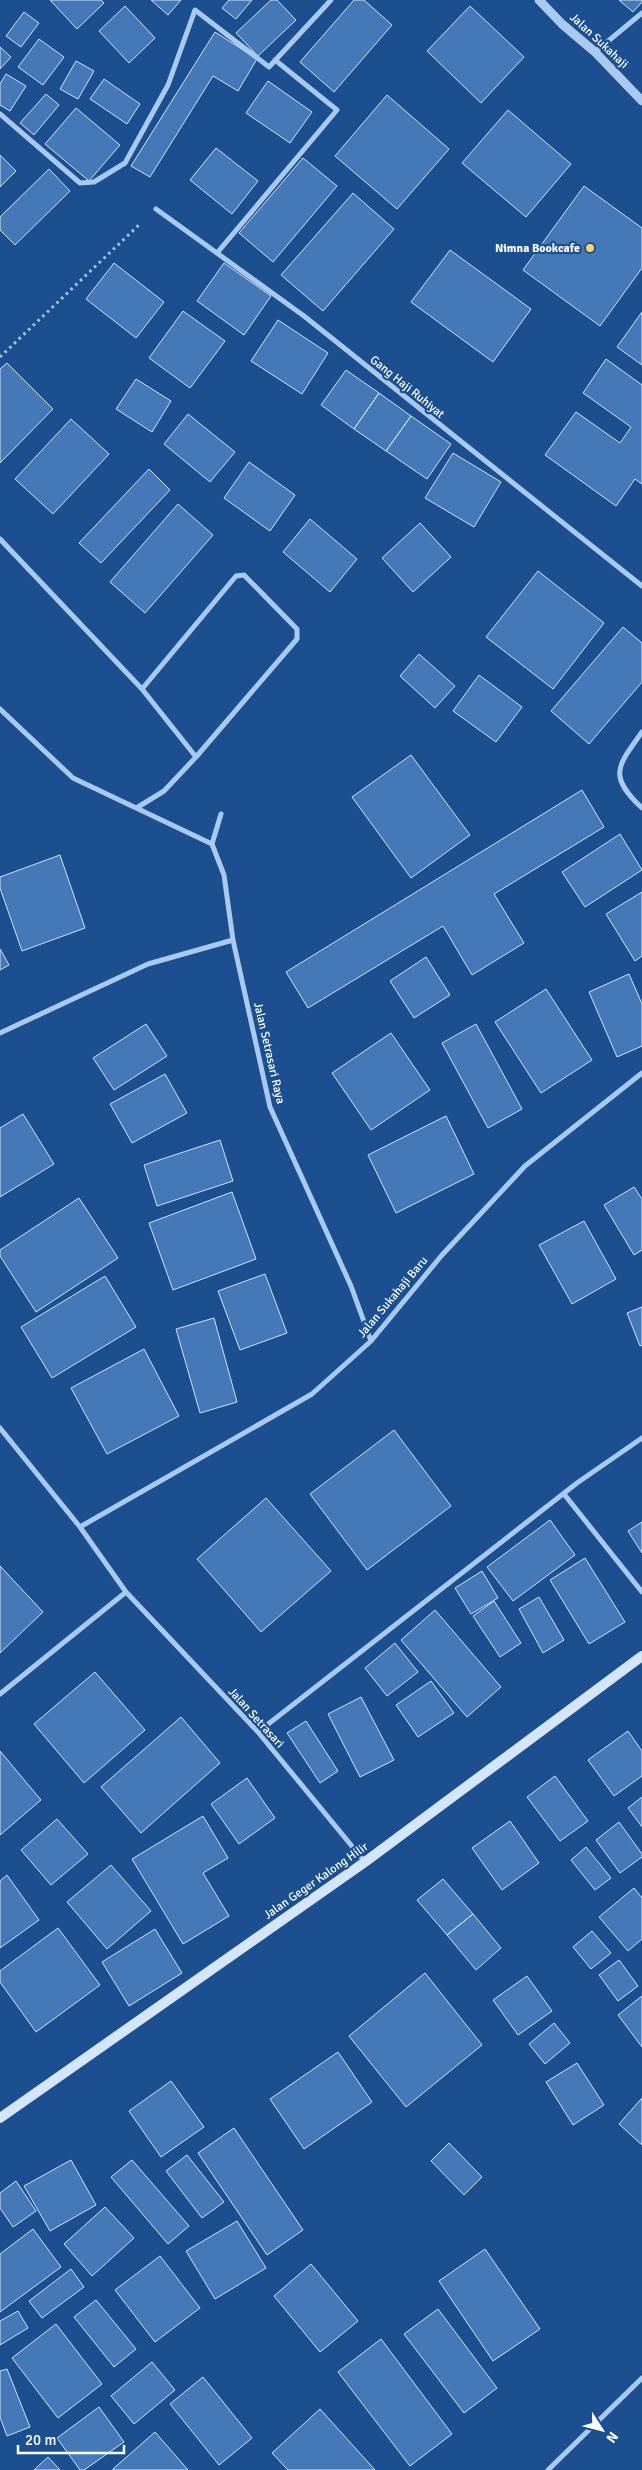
<svg xmlns="http://www.w3.org/2000/svg" width="642" height="2470" viewBox="0 0 642 2470" font-family="Signika,sans-serif">
  <style>
    .building { fill: #4478b7; stroke: #cfe3fa }
    .lines { fill: none; stroke-linecap: round; stroke-linejoin: round }
    .path { stroke: #a9c9ee; stroke-width: 3; stroke-dasharray: 2.5 4; stroke-linecap: butt }
    .minor { stroke: #a9c9ee; stroke-width: 5 }
    .tertiary { stroke: #a9c9ee; stroke-width: 9 }
    .secondary { stroke: #d6e6fa; stroke-width: 10 }
    .poi-dot { fill: #ffd166; stroke: #1b4f8f; stroke-width: 2 }
    .labels { text-anchor: middle; dominant-baseline: central; stroke-width: 4.5; stroke-linejoin: round; paint-order: stroke }
    .street-label { font-size: 12px; fill: #fff; stroke: #1b4f8f }
    .poi-label { font-size: 12px; font-weight: bold; fill: #fff; stroke: #1b4f8f; text-anchor: end }
  </style>
  <rect width="100%" height="100%" fill="#1b4f8f"/>
  <path class="building" d="M50 0H101L104 3 77 29Z
    M151 0H181L168 15Z
    M229 0H252L236 19 222 8Z
    M271 0H277L296 20 258 56 236 33Z
    M354 0H364L392 25 334 92 300 62Z
    M619 0H642V2L633 12Z
    M125 6 155 38 129 63 99 31Z
    M470 6 524 57 481 103 427 51Z
    M24 12 39 23 21 47 6 36Z
    M215 32 257 59 238 91 213 76 150 177 131 166Z
    M39 39 64 57 43 85 18 67Z
    M0 47 11 57 0 69Z
    M76 61 94 71 78 99 60 89Z
    M6 74 26 86 10 111 0 105V84Z
    M104 79 140 104 127 124 90 99Z
    M268 81 312 112 290 143 246 113Z
    M46 94 59 105 34 135 20 123Z
    M387 95 449 149 397 209 335 156Z
    M76 108 120 145 89 181 45 144Z
    M508 110 571 164 526 217 462 163Z
    M216 148 258 181 232 214 190 180Z
    M0 155 16 171 0 187Z
    M303 158 337 186 273 262 239 233Z
    M49 169 70 191 15 245 0 230V217Z
    M584 186 642 228V268L600 326 523 270Z
    M353 193 394 229 323 311 281 275Z
    M450 250 531 309 493 362 411 302Z
    M114 263 164 302 136 338 86 299Z
    M224 263 271 296 244 335 197 301Z
    M183 311 225 341 190 388 149 358Z
    M642 312V365L617 347Z
    M278 320 328 353 302 394 251 361Z
    M606 359 642 385V484L635 479 616 506 545 455 576 412 620 443 631 427 583 393Z
    M7 363 53 409 0 463V369Z
    M346 370 379 393 354 429 321 405Z
    M136 379 171 401 152 432 116 409Z
    M379 393 411 416 386 451 354 429Z
    M188 414 235 452 210 482 164 444Z
    M411 416 451 444 427 479 386 451Z
    M71 419 109 454 53 514 15 479Z
    M453 453 501 482 474 527 425 498Z
    M249 462 295 495 270 531 224 498Z
    M149 469 170 490 101 563 79 543Z
    M178 504 213 535 145 613 110 582Z
    M310 519 357 559 330 592 283 552Z
    M420 523 451 557 413 592 382 558Z
    M538 571 604 623 553 689 486 637Z
    M623 627 642 643V682L589 744 551 711Z
    M419 654 455 686 435 708 400 676Z
    M479 675 522 707 496 742 453 711Z
    M411 755 470 835 411 878 352 797Z
    M582 790 604 827 494 894 524 943 472 975 443 926 308 1008 286 972Z
    M620 834 642 870 585 907 562 872Z
    M60 855 85 928 22 951 0 888V877Z
    M642 892V956L635 961 606 914Z
    M0 949 9 965 0 970Z
    M426 957 450 995 414 1018 390 981Z
    M629 974 642 1004V1046L617 1057 589 992Z
    M546 989 592 1060 541 1093 495 1022Z
    M146 1024 167 1056 114 1090 93 1058Z
    M476 1024 522 1109 488 1128 442 1043Z
    M391 1033 430 1090 371 1130 332 1073Z
    M165 1074 187 1113 132 1143 110 1104Z
    M23 1114 54 1164 0 1197V1128Z
    M446 1116 474 1174 396 1213 368 1155Z
    M220 1140 233 1181 157 1206 144 1165Z
    M634 1187 642 1199V1250L634 1255 604 1205Z
    M232 1192 256 1259 173 1290 149 1223Z
    M79 1198 118 1258 36 1312 0 1256V1250Z
    M584 1221 616 1279 572 1304 539 1245Z
    M265 1274 287 1333 240 1350 218 1291Z
    M105 1276 136 1327 52 1378 21 1327Z
    M642 1307V1345L640 1346 627 1313Z
    M214 1318 237 1402 200 1413 176 1329Z
    M144 1349 179 1416 107 1454 71 1388Z
    M394 1430 451 1506 367 1570 310 1494Z
    M266 1498 331 1571 261 1632 197 1559Z
    M550 1520 575 1555 513 1601 487 1567Z
    M642 1522V1553L628 1531Z
    M585 1558 625 1622 589 1644 550 1580Z
    M0 1566 43 1612 0 1653Z
    M482 1571 498 1598 471 1614 455 1588Z
    M539 1597 564 1640 543 1653 519 1609Z
    M494 1601 521 1643 500 1657 473 1616Z
    M435 1610 501 1687 467 1717 401 1640Z
    M395 1643 418 1672 387 1696 365 1668Z
    M95 1672 145 1730 84 1783 34 1724Z
    M431 1681 454 1713 418 1737 396 1705Z
    M361 1697 394 1760 360 1777 328 1714Z
    M181 1717 220 1763 141 1833 101 1787Z
    M306 1721 338 1771 320 1783 287 1733Z
    M628 1731 642 1751V1776L614 1796 588 1760Z
    M0 1751 41 1800 0 1835Z
    M555 1776 588 1821 560 1841 527 1797Z
    M247 1778 275 1818 239 1844 211 1804Z
    M642 1797V1827L628 1808Z
    M203 1816 228 1858 203 1873 229 1916 183 1944 132 1859Z
    M57 1819 88 1854 51 1885 21 1850Z
    M510 1821 539 1863 502 1890 472 1848Z
    M619 1822 642 1854V1857L620 1873 596 1840Z
    M586 1847 611 1878 595 1890 571 1860Z
    M111 1865 151 1911 107 1949 67 1902Z
    M7 1875 39 1920 0 1948V1881Z
    M443 1879 473 1914 447 1935 417 1900Z
    M634 1888 642 1898V1939L628 1951 599 1917Z
    M473 1914 501 1948 476 1970 447 1935Z
    M58 1928 100 1985 36 2032 0 1982V1971Z
    M155 1929 182 1973 129 2006 102 1962Z
    M592 1931 611 1953 591 1969 573 1947Z
    M619 1960 638 1986 618 2001 599 1975Z
    M425 1973 482 2045 406 2107 349 2036Z
    M527 1976 552 2011 518 2035 493 2000Z
    M642 1996V2047L618 2015Z
    M554 2023 570 2043 545 2064 529 2044Z
    M338 2052 372 2102 304 2149 270 2099Z
    M577 2063 604 2105 573 2125 546 2082Z
    M171 2081 204 2127 161 2157 129 2111Z
    M642 2098V2145L619 2124Z
    M234 2128 303 2230 267 2255 198 2153Z
    M449 2143 482 2177 464 2195 431 2161Z
    M187 2155 224 2202 202 2218 166 2171Z
    M71 2160 96 2205 50 2231 24 2186Z
    M132 2160 189 2226 168 2244 111 2177Z
    M16 2181 36 2211 13 2227 0 2208V2193Z
    M105 2207 134 2238 92 2276 64 2244Z
    M237 2221 266 2268 215 2299 186 2251Z
    M33 2229 61 2267 0 2312V2254Z
    M485 2249 540 2329 493 2361 439 2281Z
    M160 2256 200 2308 155 2342 115 2290Z
    M311 2264 358 2321 320 2352 274 2296Z
    M71 2269 84 2287 42 2318 29 2301Z
    M96 2300 136 2349 114 2367 74 2317Z
    M438 2309 497 2388 464 2413 404 2334Z
    M18 2311 28 2328 0 2345V2321Z
    M56 2324 102 2384 58 2418 12 2358Z
    M381 2339 452 2434 410 2466 338 2372Z
    M152 2362 175 2390 134 2424 111 2396Z
    M7 2369 30 2427 7 2436 0 2417V2371Z
    M203 2377 252 2438 219 2465 170 2404Z
    M99 2407 124 2442 84 2470H80L57 2438Z
    M320 2409 375 2470H288L272 2453Z
    M155 2432 188 2470H113V2469Z
    M48 2457 60 2470H34Z"/>
  <g class="lines">
    <path class="path" d="M0 357 141 223"/>
    <path class="minor" d="M595 52 642 13
      M0 114 80 183 94 182 125 163 168 85 195 10 269 67 331 0
      M156 209 304 316 642 586
      M217 253 337 110 275 60
      M0 539 142 689 236 576 244 575 297 629V639L196 757 164 791 138 807
      M142 689 196 757
      M0 709 73 778 212 844
      M642 732C618 766 607 775 642 808
      M221 814 212 844 224 875 233 940 270 1107 351 1286 371 1341
      M0 1033 148 964 233 940
      M0 1428 80 1527 126 1592 258 1732 365 1862
      M564 1494 642 1592
      M80 1527 312 1394 371 1341 442 1255 525 1166 642 1073
      M0 1694 126 1592
      M258 1732 577 1483 642 1438
      M548 2470 642 2378"/>
    <path class="tertiary" d="M539 0 562 24 595 52 642 101"/>
    <path class="secondary" d="M0 2118 365 1862 642 1656"/>
  </g>
  <circle class="poi-dot" cx="590" cy="248" r="5"/>
  <g class="labels">
    <g class="street-label">
      <text transform="translate(599 41) rotate(43)">Jalan Sukahaji</text>
      <text transform="translate(407 387) rotate(39)">Gang Haji Ruhiyat</text>
      <text transform="translate(269 1053) rotate(77)">Jalan Setrasari Raya</text>
      <text transform="translate(393 1297) rotate(-50)">Jalan Sukahaji Baru</text>
      <text transform="translate(256 1718) rotate(48)">Jalan Setrasari</text>
      <text transform="translate(316 1881) rotate(-35)">Jalan Geger Kalong Hilir</text>
    </g>
    <g class="poi-label">
      <text x="580" y="248">Nimna Bookcafe</text>
    </g>
  </g>
  <g transform="translate(602 2430) rotate(126)" stroke="#1b4f8f" stroke-width="4" paint-order="stroke">
  <path d="M0-4L9 19L0 12L-9 19Z" fill="#ffffff"/>
  <text y="-8" font-size="14" font-weight="bold" text-anchor="middle" fill="#ffffff">N</text>
  </g>
  <path d="M18 2445v8h106v-8" fill="none" stroke="#ffffff" stroke-width="2.5"/>
  <text x="25" y="2445" font-size="15" fill="#ffffff" stroke="#1b4f8f" stroke-width="4" paint-order="stroke">20 m</text>
</svg>
